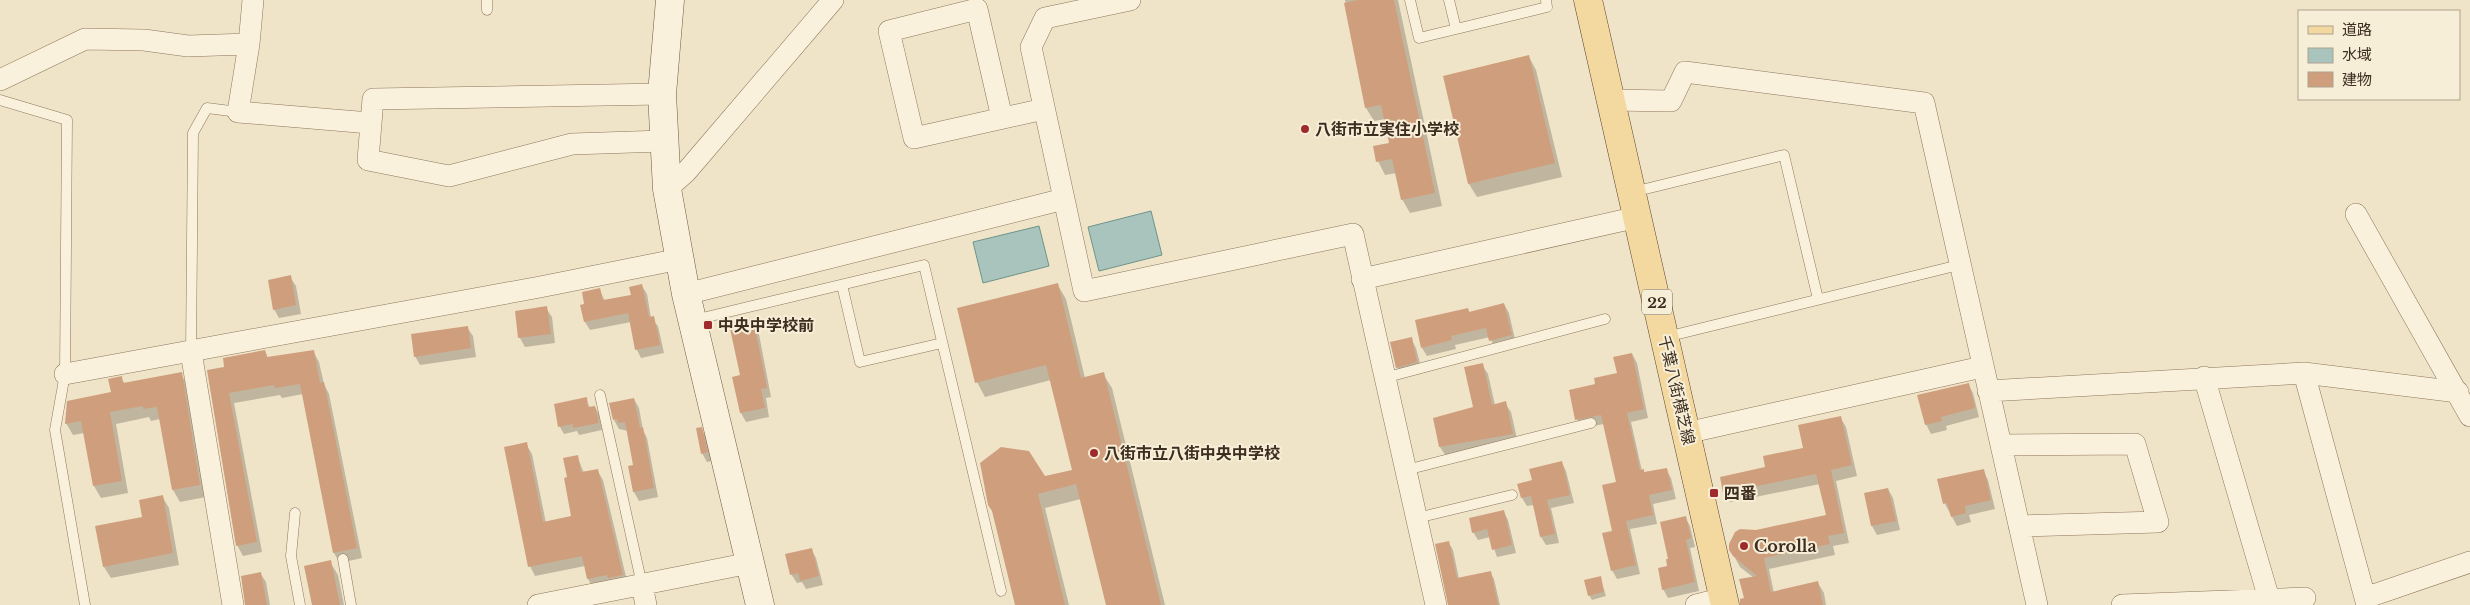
<svg xmlns="http://www.w3.org/2000/svg" width="2470" height="605" viewBox="0 0 2470 605" font-family="'Libre Baskerville','Noto Sans JP',serif">
  <style>
    .water { fill: #a9c4bc; stroke: #6f938a }
    .shadow { fill: #0003 }
    .building { fill: #cf9f7d }
    .lines { fill: none; stroke-linecap: round; stroke-linejoin: round }
    .lane-casing { stroke: #8d765c; stroke-width: 11 }
    .street-casing { stroke: #8d765c; stroke-width: 22 }
    .secondary-casing { stroke: #6f573f; stroke-width: 29 }
    .primary-casing { stroke: #5b4430; stroke-width: 29 }
    .lane { stroke: #faf1dc; stroke-width: 10 }
    .street { stroke: #faf1dc; stroke-width: 21 }
    .secondary { stroke: #faf1dc; stroke-width: 28 }
    .primary { stroke: #f3d9a0; stroke-width: 28 }
    .poi-dot { fill: #9e2a2b; stroke: #f7eed8; stroke-width: 2 }
    .labels { text-anchor: middle; dominant-baseline: central; stroke-width: 4; stroke-linejoin: round; paint-order: stroke }
    .shield { fill: #f7eed8; stroke: #756857; stroke-width: 1 }
    .shield-label { font-size: 15px; font-weight: bold; fill: #3d2e20 }
    .poi-label { font-size: 16px; font-weight: bold; fill: #3d2e20; stroke: #f7eed8; text-anchor: start }
    .street-label { font-size: 16px; fill: #3d2e20; stroke: #f7eed8 }
  </style>
  <rect width="100%" height="100%" fill="#f0e4c8"/>
  <path class="water" d="M1151 211 1162 255 1099 271 1088 227Z
    M1039 226 1049 266 983 283 973 242Z"/>
  <path class="shadow" d="M1345 0H1398L1442 206 1410 213 1402 199 1397 173 1385 175 1378 161 1391 144 1385 119 1374 121 1366 108Z
    M1529 57 1536 70 1562 177 1477 197 1469 184 1444 77Z
    M290 277 296 286 301 314 279 318 274 309Z
    M1057 284 1066 299 1085 378 1103 374 1112 388 1165 605H1107L1081 499 1045 508 1069 605H1017L994 514 1045 478 1074 471 1051 380 985 397 977 382Z
    M642 286 647 294 651 318 658 326 664 353 641 358 637 350 631 322 590 330 585 322 582 306 586 305 599 289 605 301 632 296Z
    M1504 304 1509 313 1516 344 1495 349 1490 337 1455 345 1456 349 1427 356 1422 348 1468 309 1470 313Z
    M546 308 552 317 555 343 525 347 520 338 516 312Z
    M752 320 758 329 771 397 766 398 769 417 746 422 741 413V376Z
    M467 327 473 336 476 357 420 365 415 356Z
    M1411 339 1416 348 1422 371 1402 376 1397 367Z
    M265 351 268 358 313 351 319 362 324 384 329 394 362 558 340 563 334 553 303 394 282 398 280 395 234 403 262 552 243 556 237 545 226 368Z
    M1632 354 1637 363 1648 418 1631 422 1642 471 1645 474 1666 469 1671 478 1676 499 1653 504 1657 524 1630 529 1640 574 1617 579 1612 570 1618 483 1604 424 1582 428 1577 419 1597 385 1618 374Z
    M1482 365 1488 374 1495 405 1505 403 1511 412 1518 443 1446 456 1440 447 1474 408Z
    M181 374 188 386 206 497 180 502 173 490 160 419 151 421 149 417 116 424 128 493 101 498 94 486 84 433 73 435 66 423 112 393 121 378 125 384Z
    M1968 384 1973 393 1979 417 1946 426 1947 430 1931 434 1926 424Z
    M586 399 590 408 595 407 599 414 602 430 579 435 577 431 564 434 560 427 555 405Z
    M634 399 639 408 643 430 647 438 658 497 639 501 634 492 635 466 628 431 619 429 614 420Z
    M1840 417 1846 427 1857 476 1836 481 1849 543 1833 546 1835 555 1769 569 1774 593 1818 583 1824 593 1826 605H1746L1754 578 1740 567 1734 556 1756 532 1827 516 1820 484 1730 502 1725 492 1804 448Z
    M701 428 706 437 712 461 707 462 702 453Z
    M526 444 532 454 546 523 573 517 568 478 577 456 584 473 597 470 603 480 628 585 594 589 588 579 585 566 535 576 530 566Z
    M1562 463 1566 471 1574 503 1551 508 1559 543 1546 545 1541 537 1534 505 1527 506 1522 498 1534 481Z
    M1983 470 1988 480 1995 509 1969 515 1971 522 1957 526 1945 504 1939 480Z
    M1888 489 1893 498 1900 530 1877 535 1872 526 1865 494Z
    M162 496 169 508 179 565 111 578 104 567Z
    M1504 512 1508 520 1516 553 1497 557 1490 537 1478 540 1473 532Z
    M1685 517 1690 526 1695 547 1690 548 1699 591 1668 598 1663 589 1669 560Z
    M1449 543 1453 550 1459 579 1490 572 1494 579 1500 605H1449Z
    M811 549 816 558 823 585 806 589 802 582 797 583 791 574Z
    M330 562 338 575 344 605H313Z
    M260 573 266 582 270 605H246Z
    M1600 577 1606 596 1592 600 1589 595Z"/>
  <path class="building" d="M1358 0H1394L1435 193 1401 200 1392 159 1376 162 1373 146 1389 143 1381 105 1365 108 1344 3Z
    M1529 55 1555 163 1468 184 1443 76Z
    M291 275 296 305 273 310 268 280Z
    M1058 283 1081 378 1104 372 1161 605H1106L1076 484 1038 494 1065 605H1015L992 511 988 505 980 463 1001 447 1029 451 1045 476 1072 470 1046 365 975 383 957 308Z
    M642 284 649 317 654 316 660 345 635 350 628 313 584 322 580 305 584 304 582 292 600 288 603 300 631 295 629 287Z
    M1504 303 1512 335 1489 341 1486 328 1451 336 1452 340 1421 348 1415 320 1468 308 1469 312Z
    M547 306 551 334 518 338 515 311Z
    M753 318 767 388 761 389 765 408 740 413 732 377 740 375 729 324Z
    M468 326 471 348 414 357 411 334Z
    M1412 337 1417 362 1396 368 1390 342Z
    M265 350 267 357 314 350 320 383 324 382 357 548 333 553 300 384 275 388 274 385 229 393 257 542 236 546 207 370 224 367 223 358Z
    M1632 353 1644 409 1627 413 1640 470 1644 469V472L1667 468 1672 490 1649 495 1653 515 1626 521 1636 565 1611 571 1602 533 1612 531 1602 485 1616 482 1601 415 1575 420 1569 390 1595 384 1594 378 1617 373 1613 357Z
    M1483 363 1492 405 1506 401 1513 434 1439 447 1433 418 1473 407 1464 367Z
    M182 372 200 485 172 490 157 407 143 409V406L110 412 122 481 93 486 81 421 65 424 67 401 111 392 108 379 122 376 123 383Z
    M1969 383 1975 408 1941 417 1942 421 1925 425 1917 395Z
    M587 397 588 407 595 406 599 423 573 428V424L558 427 554 404Z
    M634 398 640 428 643 427 654 488 633 492 628 466 633 465 625 422 618 423 617 419 613 420 609 403Z
    M1841 416 1852 465 1831 470 1844 533 1828 536 1830 544 1764 558 1771 592 1818 581 1823 605H1740V599L1744 598 1739 579 1757 576 1733 556 1729 550V544L1735 532 1740 529 1756 530 1826 515 1816 474 1723 493 1720 477 1765 467 1763 456 1803 448 1798 425Z
    M702 427 708 452 701 454 696 428Z
    M527 442 543 522 571 516 564 478 567 477 563 458 578 455 581 472 598 469 623 575 608 578 607 575 587 579 582 556 528 567 504 447Z
    M1562 461 1570 495 1547 500 1555 534 1540 537 1531 496 1521 498 1517 484 1532 480 1529 469Z
    M1984 469 1991 500 1965 506 1966 513 1951 517 1947 503 1943 504 1937 479Z
    M1888 488 1896 521 1871 526 1864 493Z
    M163 495 173 553 103 567 95 526 142 517 139 500Z
    M1504 510 1512 545 1492 550 1487 529 1472 533 1469 518Z
    M1686 516 1691 538 1686 540 1695 582 1662 590 1658 568 1667 566 1666 559H1668L1660 522Z
    M1449 541 1457 578 1491 571 1498 605H1448L1435 544Z
    M812 548 819 576 800 581 798 573 790 575 785 554Z
    M331 560 340 605H312L304 566Z
    M261 572 267 605H245L241 576Z
    M1601 576 1604 592 1588 596 1584 580Z"/>
  <g class="lines">
    <g class="lane-casing">
      <path id="lane" d="M1410 0 1419 38 1547 7 1546 0
        M1449 0 1456 29
        M487 10V0
        M0 100 67 120 65 374 55 430 85 605
        M1633 192 1784 155 1818 299
        M842 285 860 362 942 343
        M694 320 924 265 1001 591
        M1666 337 1959 265
        M191 352 193 133 207 108 238 112
        M1384 378 1605 319
        M600 395 642 585
        M1406 470 1591 423
        M295 513 291 556 300 605
        M1417 518 1512 495
        M343 559 351 605"/>
    </g>
    <g class="street-casing">
      <path id="street" d="M253 0 249 44 238 112 370 123
        M1130 0 1045 18 1031 47 1084 291 1353 234 1436 605
        M0 80 85 39 144 40 188 46 249 44
        M662 94 373 99 368 160 449 176 572 144 663 141
        M1611 100 1671 101 1685 72 1924 103 2037 605
        M1002 118 977 9 889 31 914 138 1044 109
        M667 189 686 172 833 0
        M2356 214 2470 416
        M1362 279 1638 217
        M686 294 1064 199
        M191 352 233 605
        M2304 373 2367 605
        M65 374 540 287 680 259
        M2204 377 2269 599
        M1988 391 2304 373 2458 392
        M1686 433 1982 367
        M2001 445 2135 444 2158 522 2019 526
        M642 585 646 605
        M2365 598 2470 562
        M538 605 750 563
        M1696 605 1724 598
        M2122 605 2305 598"/>
    </g>
    <g class="secondary-casing">
      <path id="secondary" d="M670 0 662 94 667 189 686 294 760 605"/>
    </g>
    <g class="primary-casing">
      <path id="primary" d="M1588 0 1725 605"/>
    </g>
    <use href="#lane" class="lane"/>
    <use href="#street" class="street"/>
    <use href="#secondary" class="secondary"/>
    <use href="#primary" class="primary"/>
  </g>
  <g class="poi-dot">
    <circle cx="1305" cy="129" r="5"/>
    <rect x="703" y="320" width="10" height="10" rx="2.5"/>
    <circle cx="1094" cy="453" r="5"/>
    <rect x="1709" y="488" width="10" height="10" rx="2.5"/>
    <circle cx="1744" cy="546" r="5"/>
  </g>
  <g class="labels">
    <rect class="shield" x="1642" y="289.5" width="30" height="25" rx="4"/>
    <g class="shield-label">
      <text x="1657" y="302">22</text>
    </g>
    <g class="poi-label">
      <text x="1315" y="129">八街市立実住小学校</text>
      <text x="718" y="325">中央中学校前</text>
      <text x="1104" y="453">八街市立八街中央中学校</text>
      <text x="1724" y="493">四番</text>
      <text x="1754" y="546">Corolla</text>
    </g>
    <g class="street-label">
      <text transform="translate(1677 390) rotate(77)">千葉八街横芝線</text>
    </g>
  </g>
  <rect x="2298" y="10" width="162" height="90" fill="#f7eed8" stroke="#ada18e"/>
  <rect x="2308" y="26" width="25" height="8" fill="#f3d9a0" stroke="#ada18e"/>
  <text x="2342" y="35" font-size="15" fill="#3d2e20">道路</text>
  <rect x="2308" y="48" width="25" height="15" fill="#a9c4bc" stroke="#ada18e"/>
  <text x="2342" y="60" font-size="15" fill="#3d2e20">水域</text>
  <rect x="2308" y="72" width="25" height="15" fill="#cf9f7d" stroke="#ada18e"/>
  <text x="2342" y="85" font-size="15" fill="#3d2e20">建物</text>
</svg>
